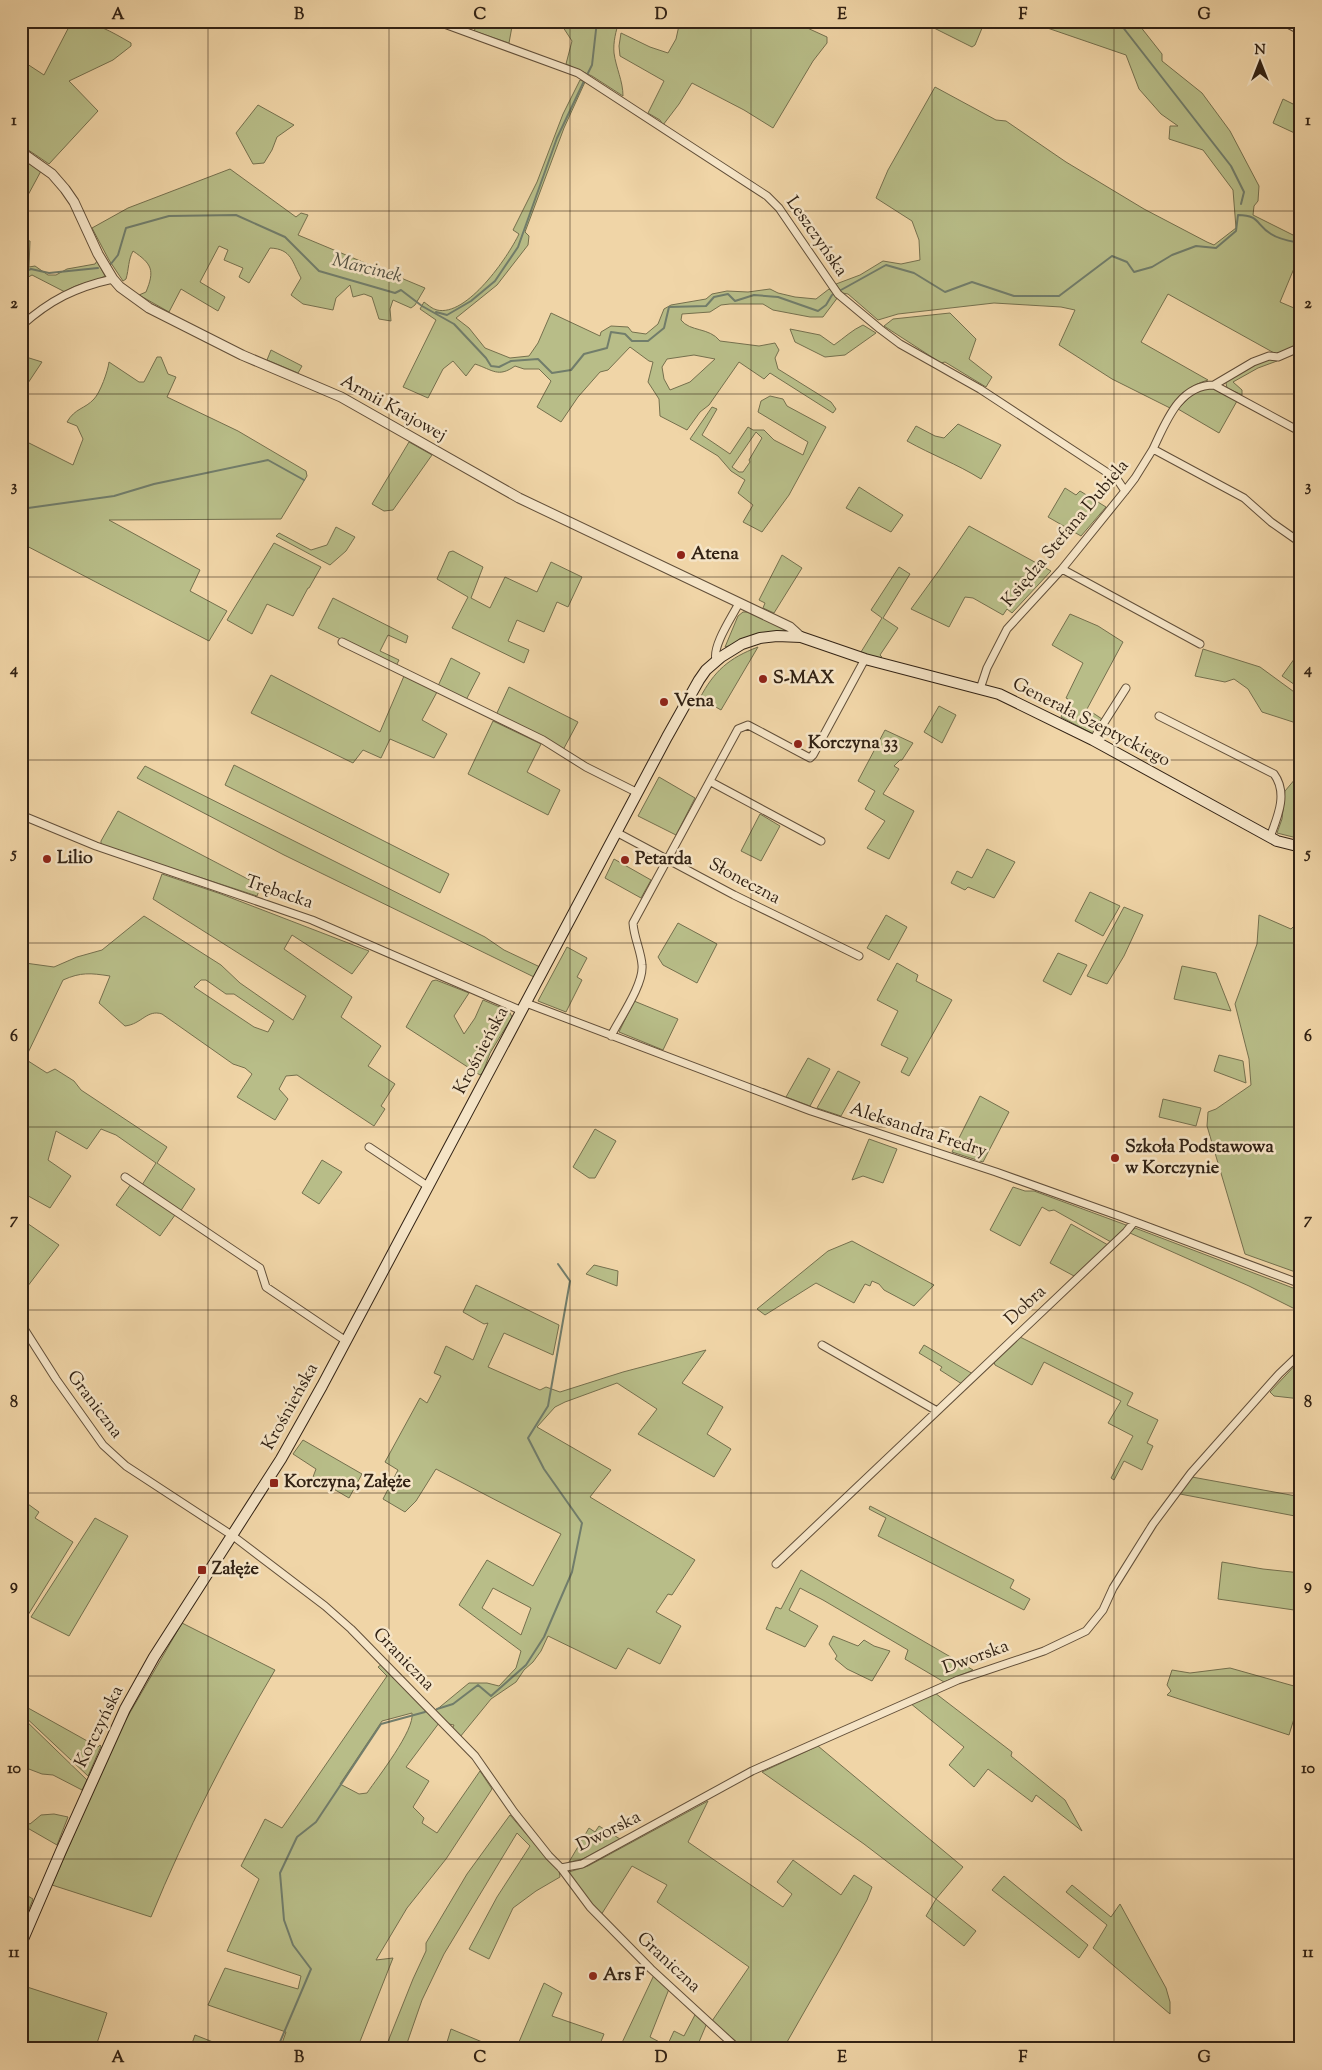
<svg xmlns="http://www.w3.org/2000/svg" width="1322" height="2070" viewBox="0 0 1322 2070" font-family="'Sorts Mill Goudy',serif">
  <style>
    .green { fill: #b8bd88; stroke: #75704e; fill-rule: evenodd }
    .lines { fill: none; stroke-linecap: round; stroke-linejoin: round }
    .stream { stroke: #717d6b; stroke-width: 2 }
    .minor-casing { stroke: #624f39; stroke-width: 9 }
    .tertiary-casing { stroke: #624f39; stroke-width: 11 }
    .secondary-casing { stroke: #322214; stroke-width: 12 }
    .minor { stroke: #f5e4c6; stroke-width: 7 }
    .tertiary { stroke: #f5e4c6; stroke-width: 9 }
    .secondary { stroke: #f5e4c6; stroke-width: 10 }
    .grid { fill: none; stroke: #322214; stroke-width: 1; stroke-opacity: 0.55 }
    .poi-dot { fill: #8f2418; stroke: #f5e4c6; stroke-width: 2 }
    .labels { text-anchor: middle; dominant-baseline: central; stroke-width: 5; stroke-linejoin: round; paint-order: stroke }
    .street-label { font-size: 18px; fill: #322214; stroke: #f5e4c6 }
    .poi-label { font-size: 18px; font-weight: bold; fill: #322214; stroke: #f5e4c6; text-anchor: start }
    .water-label { font-size: 19px; font-style: italic; fill: #524f40; stroke: #f5e4c6 }
    .neatline { fill: none; stroke: #322214; stroke-width: 2 }
    .grid-label { font-size: 16px; text-anchor: middle; font-weight: bold; fill: #322214 }
  </style>
  <rect width="100%" height="100%" fill="#f0d5a7"/>
  <filter id="stains"><feTurbulence type="fractalNoise" baseFrequency=".004" numOctaves="4"/><feColorMatrix values="0 0 0 0 .2 0 0 0 0 .09 0 0 0 0 .02 0 0 0 .5 -.17"/></filter>
  <radialGradient id="worn" r=".72"><stop offset=".6" stop-color="#630" stop-opacity="0"/><stop offset="1" stop-color="#630" stop-opacity=".3"/></radialGradient>
  <path class="green" d="M72 21C94 21 112 32 131 43V46L113 60 69 81 98 111 49 164 21 145V60L44 75Z
    M479 21H513L509 43 474 31Z
    M559 21H619C616 31 613 42 614 53 616 68 623 81 623 96L592 76 566 64 572 41Z
    M680 21H792L827 37V43L813 61 773 128 744 110 692 83 679 104 663 125 660 120 648 113 664 81 620 56 619 46 621 33 650 47 668 53 676 39Z
    M920 21H985L975 45 972 47Z
    M1027 21H1136L1162 54V61L1202 93 1230 131 1259 186 1258 201 1254 206 1253 215 1301 239V268L1295 266 1280 302 1301 311V343L1288 351 1276 354 1168 294 1141 342 1208 380C1191 385 1181 393 1170 408L1112 379 1059 345 1075 310 1061 307 994 303 898 314 878 320 848 294 842 293 836 284 860 275 883 261 901 264 920 260 919 240 912 221 876 198 888 170 935 87 996 120 1006 121 1066 162 1144 209 1207 242 1214 245 1236 228 1233 190 1203 150 1169 139 1170 126H1178L1161 114 1139 89 1126 55Z
    M580 80 585 82 564 128 525 232 529 236 528 245 497 285 456 318 469 328 485 348 510 358 529 356 538 343 551 313 600 336 601 332 611 326 628 327 632 332 646 334 658 324 664 309 671 305 706 299 712 294 727 291 748 292 770 289 778 293 795 297 816 299 829 289 838 297 823 317H810L773 310 763 304H730L721 305 710 312 682 314 681 320C690 332 709 327 720 341L759 346 775 343 779 350 775 358 778 369 831 402 836 409 833 413 770 373 764 379 739 362 709 405 700 412 687 430 660 416 659 399 648 382 653 362 649 361 630 347 608 370 600 372 578 397 561 422 537 407 551 381 539 369H524L515 366C498 378 493 370 475 364L466 376 453 361 443 369 428 398 403 387 436 320 420 309 424 302C427 304 432 309 437 310 467 317 508 257 519 234L513 230 537 182 563 114ZM694 355 715 359 690 382 670 390 664 379 662 367 667 359Z
    M1283 99 1301 108V136L1273 123Z
    M258 105 294 125 277 137 272 150 264 163 253 164 236 133Z
    M21 156 41 171 21 208Z
    M230 169 296 217 301 213 308 215 298 235 425 288 415 305 411 308 393 300 390 309 391 321 379 319 372 297 364 294 353 297 350 285 336 298 333 310 303 304 291 295 301 278C292 262 292 249 270 248L249 283 239 277 243 268 224 260 228 250 219 246 200 282 225 297 218 311 181 289 169 312 139 295 146 292C155 270 152 264 133 251 128 260 129 269 126 279L123 281 109 260 92 228 128 208Z
    M21 239 30 241 29 267 35 266 48 275H56L67 269 95 264 97 261 105 276C94 283 78 282 65 292L32 275 21 281Z
    M950 313 976 339 969 359 992 377 986 387 945 362 941 363 884 326 893 319Z
    M863 325 876 333 845 355 825 357 795 342 790 329 820 335 834 345C844 338 852 330 863 325Z
    M271 350 302 366 298 373 267 360Z
    M26 357 42 362 24 389 21 388V366Z
    M157 357H161L168 374 176 377 167 397 238 431 306 471 307 476 281 519 109 520 200 570 190 591 227 611 209 641 21 543V439L73 465 83 439 77 426 67 422C75 408 85 409 94 399 100 393 108 371 109 362L139 382H144Z
    M1274 359 1277 361 1258 368 1233 382 1242 390V395L1227 388 1226 383 1227 379 1265 360Z
    M1207 387 1216 389 1237 401 1219 433 1178 409 1198 389Z
    M770 396 783 399 787 406 826 427 789 495 762 532 743 522 753 505 738 493 745 480 731 471 718 456 690 439 712 407 717 409 702 435 730 454 748 427 753 430H764L774 440 803 455 808 442 758 412 761 401ZM756 432 762 438 749 460 750 462 743 472H739L732 467Z
    M958 424 1001 445 981 479C957 464 932 455 907 441L916 426 935 436 944 438Z
    M409 442 432 455 393 510 384 511 372 504Z
    M859 487 903 515 891 532 846 508Z
    M1065 488 1076 495 1080 491 1106 507 1081 536 1048 517Z
    M969 526 1051 571 1012 613 1007 609 1003 615 973 598 965 597 949 627 911 609 940 569Z
    M336 527 355 537 346 551 330 565 276 536 279 533 311 550 327 545Z
    M274 543 321 567 309 588H308L293 616 267 604 252 634 227 620Z
    M453 551 483 567 471 598 490 608 505 577 537 592 551 562 582 577 568 607 557 602 544 632 517 620 508 641 529 650 524 663 452 628 468 597 437 579 449 552Z
    M782 555 802 568 774 613 763 608 765 603 759 600Z
    M899 567 910 574 883 618 898 628 880 655 882 657 876 658 861 652 882 618 871 610Z
    M333 598 408 636 406 643 388 635 380 651 399 660 396 666 318 628Z
    M743 612H749L784 628 785 631 725 647 738 616Z
    M1070 614 1098 626 1123 642 1087 709 1102 719 1093 734 1061 717 1068 699 1066 698 1083 663 1052 645Z
    M758 647 721 710 700 698C714 671 729 658 758 647Z
    M1203 649 1260 667 1301 697V731L1293 722 1262 712 1248 689 1234 679 1225 682 1195 676Z
    M1297 655 1301 656V689L1282 676Z
    M451 658 480 673 466 700 438 686Z
    M271 675 380 732 404 676 437 692 422 720 447 734 434 758 390 739 381 758 363 750 353 763 251 713Z
    M509 687 578 722 563 750 496 715Z
    M939 706 956 715 942 743 924 732Z
    M493 721 541 744 527 772 560 790 548 815 468 774Z
    M885 730 913 743 902 760H900L894 766 899 769 883 794 914 811 889 859 867 848 885 821 865 809 875 791 858 781Z
    M234 765 449 874 440 893 225 785Z
    M145 766 485 937 504 950 540 967 534 977 284 855 137 778Z
    M1301 772V839L1277 833 1282 819 1285 791Z
    M659 777 695 798 676 835 638 816Z
    M118 811 261 886 257 896 101 845V841Z
    M760 814 780 826 761 861 741 851Z
    M987 849 1015 862 994 898 968 887 965 890 951 883 957 871 972 878Z
    M614 859 651 880 641 898 605 878Z
    M162 874 221 894 369 951 352 974 292 935 284 949 352 997 341 1017 381 1046 368 1066 395 1084 381 1106 385 1109 374 1126 297 1075 286 1076 279 1089 288 1099 275 1120 237 1097 252 1074 245 1068 233 1064 162 1014C147 1009 142 1024 125 1026L99 1003 110 976C90 973 81 972 63 980L25 1059 47 1073 55 1069 74 1081 81 1090 167 1147 157 1163 195 1189 180 1212 142 1185 156 1163 116 1135 101 1129 87 1149 56 1131 48 1160 71 1176 50 1208 21 1192V968L25 963 54 967 77 957 102 950 144 916 221 965 240 983 293 1020 306 996 153 899ZM201 980H206L226 994H234L274 1021 268 1032 254 1027 194 987Z
    M1090 892 1120 906 1103 936 1075 921Z
    M1124 907 1143 915 1124 956 1107 984 1087 976Z
    M886 915 907 927 889 960 867 948Z
    M1259 915 1291 929 1294 926 1301 929V1274L1245 1254 1207 1126 1208 1112 1216 1109 1251 1085 1249 1059 1235 1004 1257 944Z
    M678 923 717 944 697 983 663 965 658 957Z
    M567 947 587 958 577 977 582 980 566 1012 538 1001Z
    M1058 953 1087 965 1071 995 1043 981Z
    M897 963 918 975 916 981 952 1000 909 1076 901 1072 908 1058 881 1045 898 1011 877 1000Z
    M1182 966 1216 973 1231 1011 1174 999Z
    M436 980 469 993 454 1016 464 1034 475 1018 483 1000 509 1011 512 1017 490 1053 483 1072 480 1075 406 1027 432 981Z
    M634 1001 678 1019 663 1050 619 1032Z
    M1219 1055 1243 1061 1246 1083 1214 1071Z
    M808 1058 830 1069 810 1106 786 1097Z
    M838 1071 860 1082 841 1116 817 1108Z
    M980 1096 1009 1112 983 1162 952 1152Z
    M1163 1099 1201 1108 1196 1126 1159 1117Z
    M595 1129 616 1141 595 1178H589L573 1167Z
    M869 1139 897 1149 883 1183 863 1176 852 1180Z
    M322 1160 342 1172 319 1204 302 1193Z
    M131 1184 175 1215 160 1236 116 1205Z
    M1013 1187 1025 1191H1034L1126 1225V1227L1111 1242 1054 1210 1049 1211 1042 1207 1020 1246 990 1230Z
    M21 1219 59 1245 21 1295Z
    M1071 1224 1108 1245 1074 1276 1050 1263Z
    M1135 1228 1301 1291V1312L1249 1286 1130 1233Z
    M852 1241 934 1285 914 1306 884 1290 879 1284 872 1281 870 1286 865 1284 854 1303 816 1283 765 1315 757 1309 828 1251Z
    M594 1265 618 1271 617 1286 586 1274Z
    M476 1285 559 1325 553 1355 504 1333 488 1367 540 1390 546 1387 560 1392 623 1372 706 1350 682 1383 723 1407 707 1434 731 1449 714 1477 638 1434 657 1409 617 1383 565 1402 555 1407 537 1427 611 1470 590 1497 695 1560 672 1595 668 1594 656 1612 681 1626 660 1664 628 1648 616 1669 548 1636 541 1651 533 1662 524 1670 516 1682 491 1699 460 1737 452 1729 454 1725 449 1724 435 1711 469 1683H487L499 1686 516 1668 521 1651 459 1605 487 1560 533 1586 561 1534 436 1469 416 1501 405 1512 383 1499 398 1470 385 1462 420 1398 427 1403 441 1376 434 1373 446 1346 473 1360 488 1323 484 1324 463 1312ZM493 1588 531 1608 521 1635 482 1608Z
    M1020 1337 1133 1393 1127 1405 1158 1420 1147 1443 1153 1446 1142 1470 1124 1461 1114 1480 1111 1478 1133 1436 1108 1423 1121 1401 1044 1362 1032 1385 995 1365 994 1362Z
    M924 1345 973 1374 962 1384 940 1370 942 1367 919 1353Z
    M1301 1359V1399L1274 1396 1270 1392Z
    M303 1440 362 1474 349 1498 313 1477 316 1469 293 1454Z
    M1192 1477 1296 1496 1295 1516 1180 1494Z
    M21 1499 39 1512 35 1518 73 1542 28 1615 21 1612Z
    M870 1506 1014 1580 1010 1588 1030 1599 1024 1610 878 1536 886 1518 869 1509Z
    M95 1518 128 1536 69 1636 31 1617Z
    M1222 1562 1263 1569 1301 1573V1611L1218 1599Z
    M801 1570 973 1670 944 1682 905 1659 908 1650 823 1600 800 1588 789 1610 818 1626 805 1647 766 1629 776 1607 781 1609Z
    M182 1623 275 1670C228 1749 186 1832 151 1917L52 1885 121 1728Z
    M833 1636 858 1646 864 1640 874 1646 890 1651 872 1681 847 1669 835 1659 837 1656 829 1644Z
    M382 1664 439 1723 406 1767 429 1781 413 1807 424 1818 422 1823 437 1833 480 1771 492 1789 446 1859 407 1908 376 1960 393 1958 357 2049H280L286 2032 208 2005 225 1968 298 1989 301 1976 227 1951 259 1879 241 1866 265 1819 282 1828 387 1676 378 1667ZM412 1713C415 1730 378 1777 367 1793L359 1794 340 1784 382 1721Z
    M1230 1668 1301 1688V1696L1289 1735 1167 1695 1171 1691 1167 1685 1172 1670 1190 1673Z
    M935 1693 1012 1752 1011 1756 1065 1800 1082 1831 1036 1795 1032 1802 988 1769 974 1787 949 1765 964 1747 910 1703Z
    M21 1704 98 1747 100 1745 101 1746 88 1776 21 1713Z
    M21 1716 87 1780 82 1790 53 1775 42 1774 21 1766Z
    M818 1746 963 1867 936 1899 976 1931 964 1946 926 1916 936 1899 864 1844 762 1772Z
    M708 1801 688 1842 783 1907 792 1894 777 1882 793 1860 841 1895 854 1875 872 1887 867 1900 839 1951 783 2049H745L712 2021 749 1967 657 1902 667 1885 632 1866 601 1915 569 1877V1872L588 1866Z
    M54 1814 68 1817 57 1845 24 1826V1821L30 1824 41 1815Z
    M510 1815 550 1862 559 1870 560 1877 536 1891 513 1908 489 1959 469 1949 497 1897 530 1846 517 1833 444 1954 422 2000 405 2049H385L413 1979 426 1951V1943L467 1874Z
    M599 1826 620 1839 583 1859 569 1862 589 1828 595 1832Z
    M1004 1876 1088 1945 1079 1958 992 1890Z
    M1072 1885 1111 1917 1120 1904 1166 1988 1170 2002V2014L1093 1948 1107 1925 1066 1892Z
    M21 1892 33 1899 21 1929Z
    M654 1975 669 1989 650 2037 667 2046 674 2031 684 2036 696 2013 707 2023 696 2049H619Z
    M544 1983 562 1993 552 2016 604 2034 598 2049H516Z
    M21 1985 107 2013 95 2049H21Z
    M451 2029 499 2049H445Z
    M195 2035 231 2049H190Z"/>
  <g class="lines">
    <path class="stream" d="M1118 21 1231 166 1244 192 1241 204
      M587 75 592 65 597 21
      M110 265 118 255 126 228 169 216 236 215 285 237 319 271 395 293 401 290 422 306 454 324 486 358 491 366 499 367 511 361 538 359 552 373 571 370 584 354 607 348 611 332 625 334 632 341H648L664 328 669 307 706 306 714 297 728 294 735 301 754 295 778 297 818 311 826 305 832 295 886 265 914 273 945 292 972 282 1014 296H1059L1112 256 1127 262 1134 272 1152 267 1172 255 1196 246 1216 248 1236 231 1238 215C1260 215 1256 225 1271 234 1280 240 1290 241 1301 243
      M21 273 31 269 49 273 98 268
      M436 312 447 315 471 301 495 281 518 247 557 138 585 79
      M21 509 114 496 154 484 268 460 304 480
      M437 1709 453 1704 478 1685 491 1696 526 1665 544 1637 572 1572 582 1523 544 1469 528 1438 548 1406 570 1281 558 1264
      M277 2049 311 1969 293 1945 284 1920 280 1873 297 1837 316 1822 381 1724 425 1712"/>
    <g class="minor-casing">
      <path id="minor" d="M436 21 578 73 767 196 779 208 838 294 880 329 900 344 980 389 1117 479 1125 491
        M1282 21 1301 31
        M21 326C50 300 76 287 113 279
        M1214 385 1253 362 1269 356 1278 357 1301 347
        M1153 449C1166 422 1179 385 1214 385L1301 432
        M1062 569 1200 644
        M342 642 543 740 586 767 638 793
        M716 660C712 646 732 617 739 603
        M980 689 987 668 1007 629 1062 569 1125 491 1135 478 1153 449 1244 498 1271 522 1301 543
        M1159 716 1274 774C1288 793 1278 816 1270 837
        M1093 740 1126 688
        M711 782 821 841
        M21 815 96 846 312 920 522 1011
        M616 832 734 895 859 956
        M526 1003 811 1111 996 1172 1122 1217 1301 1284
        M611 1036C620 1018 644 984 642 965 641 951 634 938 633 923L738 729 748 725 810 758 813 755 865 659
        M369 1147 429 1187
        M125 1177 254 1264 260 1268 266 1287 346 1341
        M21 1324 56 1379 103 1445 126 1466 233 1536 325 1606 351 1629 475 1756 514 1812 549 1856 561 1868 590 1907 651 1969 738 2049
        M822 1345 937 1411
        M776 1564 1126 1232 1134 1222
        M561 1868 582 1864 752 1771 958 1680 1044 1651 1086 1631 1103 1610 1113 1588 1153 1524 1191 1473 1279 1374 1301 1353"/>
    </g>
    <g class="tertiary-casing">
      <path id="tertiary" d="M21 152 52 174 65 189 74 202 98 254 113 279 120 287 149 308 242 355 341 397 519 498 790 627 801 637"/>
    </g>
    <g class="secondary-casing">
      <path id="secondary" d="M21 1944 61 1851 125 1709 154 1657 281 1459 322 1386 667 737 699 680 706 670 721 657 742 644 760 638 777 636 801 637 865 659 999 694 1093 740 1277 841 1301 847"/>
    </g>
    <use href="#minor" class="minor"/>
    <use href="#tertiary" class="tertiary"/>
    <use href="#secondary" class="secondary"/>
  </g>
  <path class="grid" d="M208 21V2049M389 21V2049M570 21V2049M751 21V2049M932 21V2049M1114 21V2049M21 211H1301M21 394H1301M21 577H1301M21 760H1301M21 943H1301M21 1127H1301M21 1310H1301M21 1493H1301M21 1676H1301M21 1859H1301"/>
  <g class="poi-dot">
    <circle cx="681" cy="555" r="5"/>
    <circle cx="763" cy="679" r="5"/>
    <circle cx="664" cy="702" r="5"/>
    <circle cx="798" cy="744" r="5"/>
    <circle cx="47" cy="859" r="5"/>
    <circle cx="625" cy="860" r="5"/>
    <circle cx="1115" cy="1158" r="5"/>
    <rect x="269" y="1478" width="10" height="10" rx="2.5"/>
    <rect x="197" y="1565" width="10" height="10" rx="2.5"/>
    <circle cx="593" cy="1976" r="5"/>
  </g>
  <g class="labels">
    <g class="street-label">
      <text transform="translate(816 237) rotate(55)">Leszczyńska</text>
      <text transform="translate(393 409) rotate(29)">Armii Krajowej</text>
      <text transform="translate(1066 534) rotate(-50)">Księdza Stefana Dubiela</text>
      <text transform="translate(1091 723) rotate(27)">Generała Szeptyckiego</text>
      <text transform="translate(744 882) rotate(28)">Słoneczna</text>
      <text transform="translate(279 893) rotate(19)">Trębacka</text>
      <text transform="translate(482 1051) rotate(-62)">Krośnieńska</text>
      <text transform="translate(918 1131) rotate(18)">Aleksandra Fredry</text>
      <text transform="translate(1026 1306) rotate(-43)">Dobra</text>
      <text transform="translate(94 1405) rotate(53)">Graniczna</text>
      <text transform="translate(291 1407) rotate(-61)">Krośnieńska</text>
      <text transform="translate(976 1658) rotate(-20)">Dworska</text>
      <text transform="translate(403 1660) rotate(46)">Graniczna</text>
      <text transform="translate(100 1727) rotate(-64)">Korczyńska</text>
      <text transform="translate(609 1832) rotate(-27)">Dworska</text>
      <text transform="translate(668 1963) rotate(43)">Graniczna</text>
    </g>
    <g class="poi-label">
      <text x="691" y="555">Atena</text>
      <text x="773" y="679">S-MAX</text>
      <text x="674" y="702">Vena</text>
      <text x="808" y="744">Korczyna 33</text>
      <text x="57" y="859">Lilio</text>
      <text x="635" y="860">Petarda</text>
      <text x="1125" y="1148">Szkoła Podstawowa<tspan x="1125" dy="21">w Korczynie</tspan></text>
      <text x="284" y="1483">Korczyna, Załęże</text>
      <text x="212" y="1570">Załęże</text>
      <text x="603" y="1976">Ars F</text>
    </g>
    <g class="water-label">
      <text transform="translate(367 269) rotate(14)">Marcinek</text>
    </g>
  </g>
  <rect width="1322" height="2070" fill="none" stroke="#f0d5a7" stroke-width="55"/>
  <g transform="translate(1260 62)" stroke="#f5e4c6" stroke-width="4" paint-order="stroke">
  <path d="M0-4L9 19L0 12L-9 19Z" fill="#322214"/>
  <text y="-8" font-size="14" font-weight="bold" text-anchor="middle" fill="#322214">N</text>
  </g>
  <rect x="28" y="28" width="1266" height="2014" class="neatline"/>
  <g class="grid-label">
    <text x="118" y="19">A</text>
    <text x="299" y="19">B</text>
    <text x="480" y="19">C</text>
    <text x="661" y="19">D</text>
    <text x="842" y="19">E</text>
    <text x="1023" y="19">F</text>
    <text x="1204" y="19">G</text>
    <text x="14" y="125">1</text>
    <text x="1308" y="125">1</text>
    <text x="14" y="308">2</text>
    <text x="1308" y="308">2</text>
    <text x="14" y="491">3</text>
    <text x="1308" y="491">3</text>
    <text x="14" y="674">4</text>
    <text x="1308" y="674">4</text>
    <text x="14" y="858">5</text>
    <text x="1308" y="858">5</text>
    <text x="14" y="1041">6</text>
    <text x="1308" y="1041">6</text>
    <text x="14" y="1224">7</text>
    <text x="1308" y="1224">7</text>
    <text x="14" y="1407">8</text>
    <text x="1308" y="1407">8</text>
    <text x="14" y="1590">9</text>
    <text x="1308" y="1590">9</text>
    <text x="14" y="1773">10</text>
    <text x="1308" y="1773">10</text>
    <text x="14" y="1957">11</text>
    <text x="1308" y="1957">11</text>
    <text x="118" y="2062">A</text>
    <text x="299" y="2062">B</text>
    <text x="480" y="2062">C</text>
    <text x="661" y="2062">D</text>
    <text x="842" y="2062">E</text>
    <text x="1023" y="2062">F</text>
    <text x="1204" y="2062">G</text>
  </g>
  <rect width="100%" height="100%" filter="url(#stains)"/>
  <rect width="100%" height="100%" fill="url(#worn)"/>
</svg>
